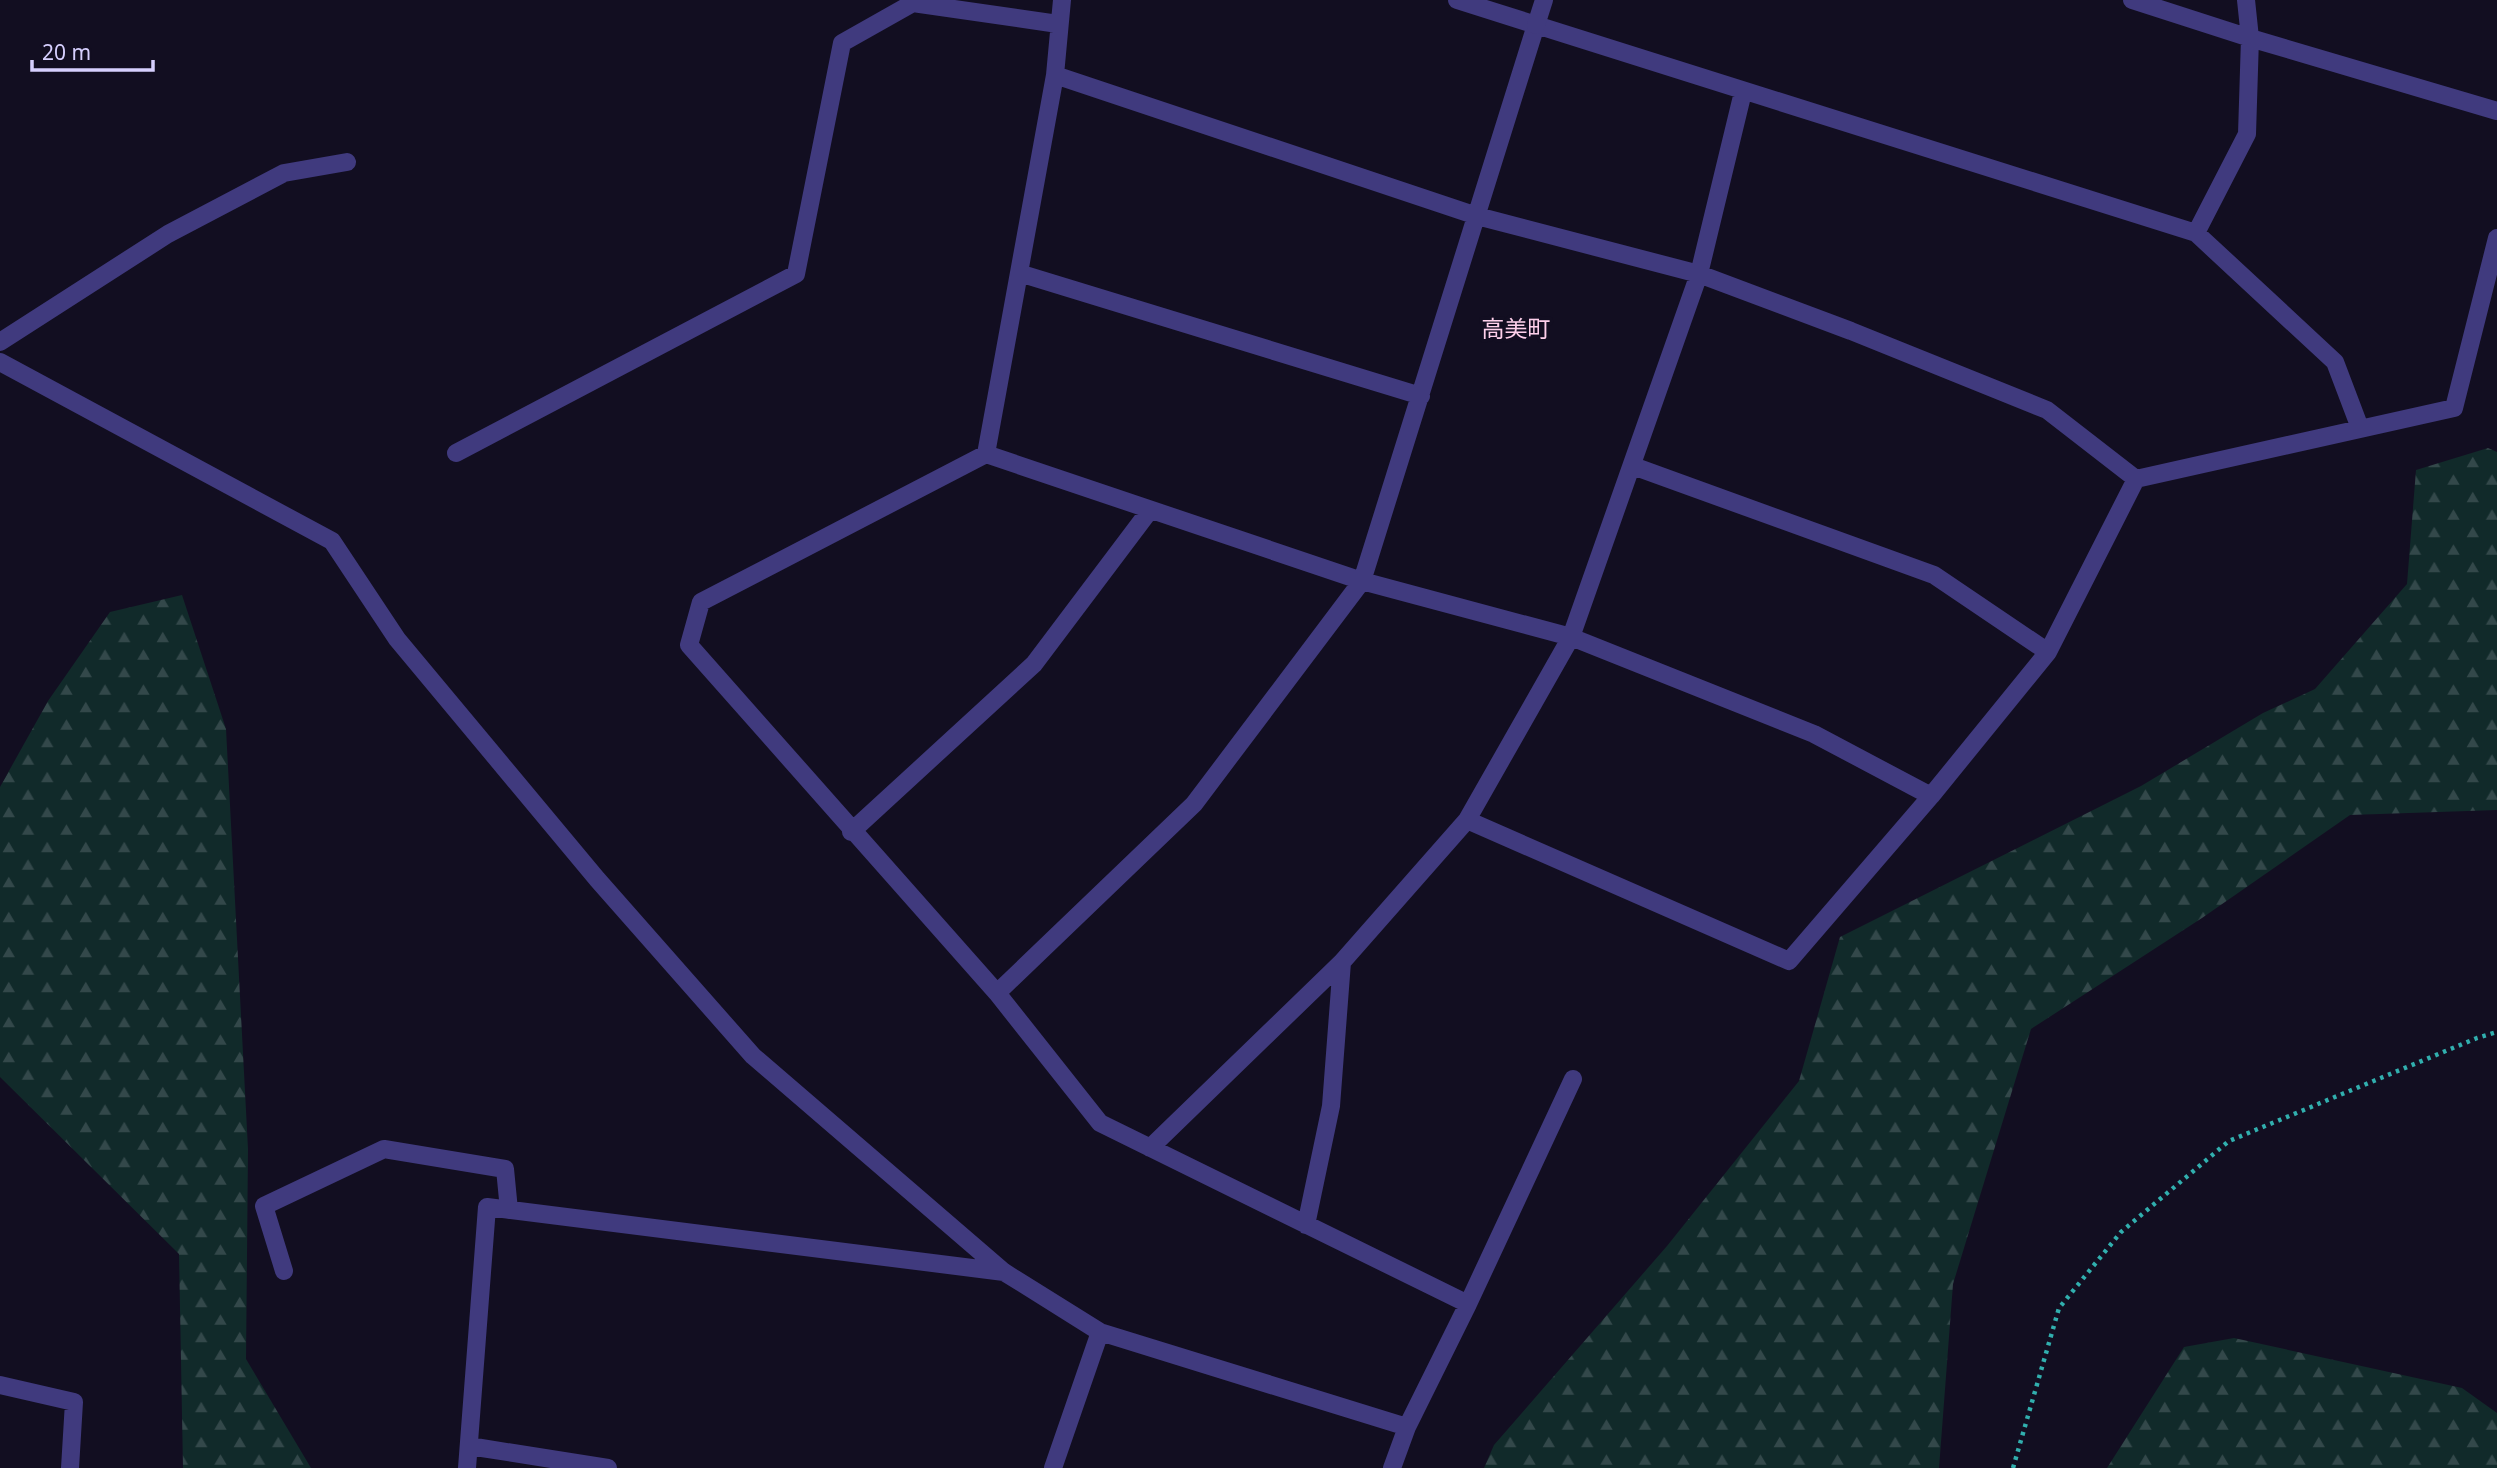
<svg xmlns="http://www.w3.org/2000/svg" width="2497" height="1468" viewBox="0 0 2497 1468" font-family="'Noto Sans','Noto Sans JP',sans-serif">
  <style>
    .forest { fill: url(#forest-firs) }
    .lines { fill: none; stroke-linecap: round; stroke-linejoin: round }
    .path { stroke: #31afae; stroke-width: 4.5; stroke-dasharray: 3.5 5; stroke-linecap: butt }
    .minor { stroke: #403a7e; stroke-width: 18 }
    .tertiary { stroke: #403a7e; stroke-width: 18 }
    .labels { text-anchor: middle; dominant-baseline: central; stroke-width: 7; stroke-linejoin: round; paint-order: stroke }
    .neighbourhood-label { font-size: 23px; fill: #fed0eb; stroke: #120e21 }
  </style>
  <defs>
    <pattern id="forest-firs" width="22" height="20" patternUnits="userSpaceOnUse" patternTransform="scale(1.75)"><rect width="22" height="20" fill="#112a2a"/><path d="M5 1l3.5 6h-7zM16 11l3.5 6h-7z" fill="#33484a"/></pattern>
  </defs>
  <rect width="100%" height="100%" fill="#120e21"/>
  <path class="forest" d="M2488 448 2497 452V810L2350 815 2202 918 2031 1029 1953 1284 1939 1468H1484L1494 1445 1667 1246 1799 1081 1840 937 2141 786 2263 713 2315 689 2407 584 2416 470Z
    M182 595 226 729 248 1149 246 1359 311 1468H183L179 1254 0 1077V787L48 701 110 612Z
    M2234 1338 2462 1388 2497 1413V1468H2107L2184 1347Z"/>
  <g class="lines">
    <path class="path" d="M2013 1468 2059 1308 2121 1232 2229 1141 2477 1038 2497 1032"/>
    <path class="minor" d="M1062 0 1055 75 986 454 701 602 689 645 997 993 1100 1123 1468 1304 1407 1427 1392 1468
      M1457 0 2196 233 2335 362 2360 428
      M2132 0 2250 38 2246 0
      M1055 75 1477 216 1699 274 1851 331 2047 410 2136 479
      M2196 233 2247 134 2250 38 2497 111
      M1019 273 1421 396
      M0 342 168 234 284 173 347 162
      M0 362 332 541 397 639 597 879 753 1056 1004 1272 1100 1332 1053 1468
      M456 453 796 274 842 43 913 3 1058 24
      M986 454 1362 581 1571 637 1814 734 1931 796
      M1633 466 1934 575 2048 652
      M1467 820 1571 637 1699 274 1743 92
      M851 832 1034 664 1150 510
      M997 993 1194 804 1362 581 1536 25
      M1150 1148 1342 962 1467 820 1789 961 1931 796 2048 652 2136 479 2454 408 2497 238
      M1306 1225 1331 1106 1342 962
      M284 1271 264 1206 384 1149 505 1169 509 1210
      M1468 1304 1573 1079
      M1100 1332 1407 1427
      M0 1385 74 1402 70 1468
      M469 1446 608 1468
      M467 1468 487 1207 1004 1272"/>
    <path class="tertiary" d="M1536 25 1544 0"/>
  </g>
  <g class="labels">
    <g class="neighbourhood-label">
      <text x="1516" y="328">高美町</text>
    </g>
  </g>
  <path d="M32 60v10h121v-10" fill="none" stroke="#d6cffe" stroke-width="3.5"/>
  <text x="42" y="60" font-size="21" fill="#d6cffe" stroke="#120e21" stroke-width="5" paint-order="stroke">20 m</text>
</svg>
